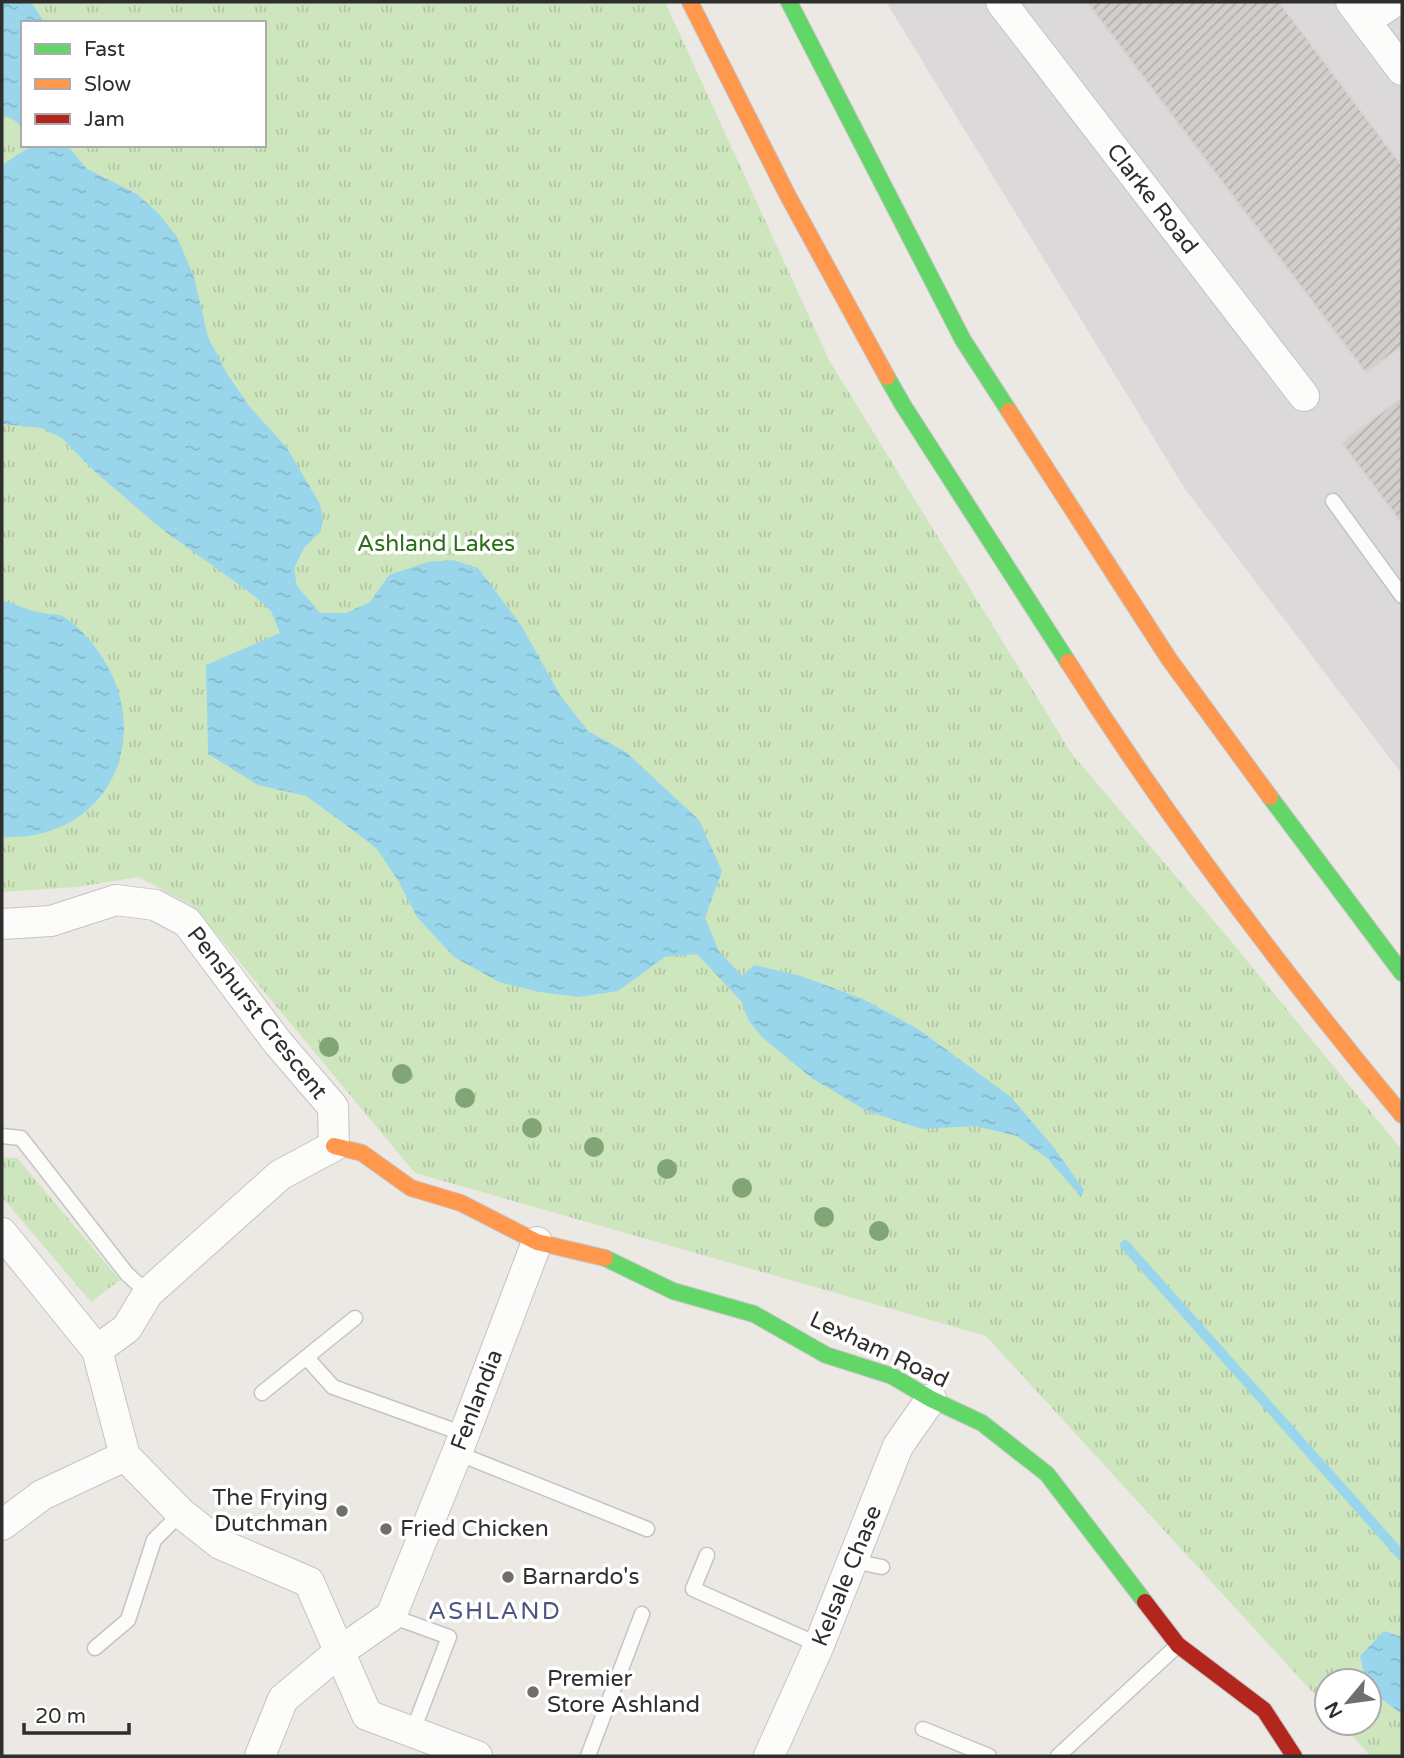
<svg xmlns="http://www.w3.org/2000/svg" width="1404" height="1758" viewBox="0 0 1404 1758" font-family="'Varela Round',sans-serif">
  <style>
    .industrial { fill: #dcd9db }
    .park { fill: url(#park-tufts); fill-rule: evenodd }
    .water { fill: url(#water-ripples) }
    .lines { fill: none; stroke-linecap: round; stroke-linejoin: round }
    .stream { stroke: #99d6ec; stroke-width: 10 }
    .building { fill: url(#building-hatch); stroke: #d7d4d0; stroke-width: 2 }
    .lane-casing { stroke: #c5c4c5; stroke-width: 17 }
    .street-casing { stroke: #c5c4c5; stroke-width: 32 }
    .fast-casing { stroke: #c5c4c5; stroke-width: 18 }
    .slow-casing { stroke: #c5c4c5; stroke-width: 18 }
    .jam-casing { stroke: #c5c4c5; stroke-width: 18 }
    .lane { stroke: #fcfcfb; stroke-width: 14 }
    .street { stroke: #fcfcfb; stroke-width: 30 }
    .fast { stroke: #63d668; stroke-width: 16 }
    .slow { stroke: #ff974d; stroke-width: 16 }
    .jam { stroke: #b3261e; stroke-width: 16 }
    .tree { fill: #82a575 }
    .poi-dot { fill: #706f6e; stroke: #fff; stroke-width: 2.5 }
    .labels { text-anchor: middle; dominant-baseline: central; stroke-width: 7; stroke-linejoin: round; paint-order: stroke }
    .street-label { font-size: 23px; fill: #2e2e2e; stroke: #fff }
    .park-label { font-size: 23px; fill: #2c6e1b; stroke: #fff }
    .poi-label { font-size: 23px; fill: #2e2e2e; stroke: #fff; text-anchor: start }
    .neighbourhood-label { font-size: 24px; letter-spacing: 2px; fill: #4d5680; stroke: #fff }
  </style>
  <defs>
    <pattern id="park-tufts" width="24" height="20" patternUnits="userSpaceOnUse" patternTransform="scale(1.75)"><rect width="24" height="20" fill="#cee6be"/><path d="M3 7l-1-3M5 7V3M7 7l1-3M15 17l-1-3M17 17v-4M19 17l1-3" fill="none" stroke="#b1c6a4"/></pattern>
    <pattern id="water-ripples" width="26" height="14" patternUnits="userSpaceOnUse" patternTransform="scale(1.75)"><rect width="26" height="14" fill="#99d6ec"/><path d="M2 4q2-2 4 0t4 0M15 11q2-2 4 0t4 0" fill="none" stroke="#84b8cb"/></pattern>
    <pattern id="building-hatch" width="6" height="6" patternUnits="userSpaceOnUse" patternTransform="scale(1.75)"><rect width="6" height="6" fill="#d1cecb"/><path d="M-1 1l2-2M0 6l6-6M5 7l2-2" fill="none" stroke="#b4b1af"/></pattern>
  </defs>
  <rect width="100%" height="100%" fill="#ece8e4"/>
  <path class="industrial" d="M886 2H1402V774L1185 489Z"/>
  <path class="park" d="M2 2H665L830 362 1072 754 1235 946 1402 1150V1756H1371L1340 1723H1369V1681H1327V1708L986 1336 415 1173 193 906 138 877 77 887 2 892ZM23 23H264V145H23Z
    M2 1157 17 1158 120 1280 91 1302 2 1197Z"/>
  <path class="water" d="M2 2H31L45 23H23V130L17 122 2 114Z
    M33 145H67L87 169 137 194 158 213 177 237 194 277 208 337 226 372 249 406 287 448 320 504 323 518 321 531 304 548 294 568 297 586 320 613H346L370 602 389 575 428 562 453 560 478 568 521 625 560 695 588 731 626 752 699 820 722 871 705 918 719 951 742 976 754 965 801 976 863 999 918 1029 1011 1097 1055 1149 1084 1190 1081 1197 1048 1159 1017 1136 975 1126 922 1129 867 1111 813 1079 763 1038 749 1021 741 1001 697 954 665 957 618 991 579 997 539 992 499 982 454 957 417 917 399 882 377 849 350 828 306 796 258 785 208 754 206 665 280 633 271 611 252 594 163 530 94 471 62 438 41 428 2 424V165Z
    M2 600C15 604 29 611 43 613 50 615 58 613 64 617 77 625 89 638 98 651 158 735 109 842 2 837Z
    M1384 1631 1402 1637V1712H1399L1369 1689V1681H1366L1360 1656Z"/>
  <g class="lines">
    <path class="stream" d="M1125 1245 1402 1556"/>
  </g>
  <path class="building" d="M1087 2H1279L1402 166V346L1366 373Z
    M1402 397V524L1342 443Z"/>
  <g class="lines">
    <g class="lane-casing">
      <path id="lane" d="M1333 501 1402 596
        M2 1136 21 1138 127 1274 148 1293
        M307 1358 333 1387 464 1434
        M262 1393 355 1318
        M457 1453 647 1529
        M707 1555 693 1589 819 1645
        M853 1561 882 1567
        M391 1616 449 1637 412 1733
        M95 1648 128 1620 154 1540 181 1513
        M923 1729 989 1756
        M588 1756 642 1614
        M1058 1756 1177 1646"/>
    </g>
    <g class="street-casing">
      <path id="street" d="M1001 2 1304 396
        M1351 2 1402 70
        M1365 21 1394 2
        M2 924 51 921 116 900 155 905 187 922 278 1043 333 1107 334 1146 280 1175 148 1293 127 1328 97 1350
        M2 1233 97 1350 125 1456 181 1513 220 1544 309 1582 367 1715 477 1756
        M2 1525 42 1495 125 1456
        M260 1756 283 1699 339 1652 391 1616 457 1453 537 1242
        M769 1756 819 1645 898 1446 931 1399"/>
    </g>
    <g class="fast-casing">
      <path id="fast" d="M789 2 963 340 1009 411
        M887 377 903 405 1068 662
        M1270 797 1402 973
        M605 1258 673 1291 754 1314 826 1355 892 1376 931 1399 982 1423 1047 1474 1145 1602"/>
    </g>
    <g class="slow-casing">
      <path id="slow" d="M690 2 787 194 887 377
        M1009 411 1169 659 1270 797
        M1068 662C1169 821 1282 971 1402 1115
        M334 1146 362 1153 411 1188 461 1203 537 1242 605 1258"/>
    </g>
    <g class="jam-casing">
      <path id="jam" d="M1145 1602 1178 1645 1264 1710 1294 1756"/>
    </g>
    <use href="#lane" class="lane"/>
    <use href="#street" class="street"/>
    <use href="#fast" class="fast"/>
    <use href="#slow" class="slow"/>
    <use href="#jam" class="jam"/>
  </g>
  <g class="tree">
    <circle cx="329" cy="1047" r="10"/>
    <circle cx="402" cy="1074" r="10"/>
    <circle cx="465" cy="1098" r="10"/>
    <circle cx="532" cy="1128" r="10"/>
    <circle cx="594" cy="1147" r="10"/>
    <circle cx="667" cy="1169" r="10"/>
    <circle cx="742" cy="1188" r="10"/>
    <circle cx="824" cy="1217" r="10"/>
    <circle cx="879" cy="1231" r="10"/>
  </g>
  <g class="poi-dot">
    <circle cx="342" cy="1511" r="7"/>
    <circle cx="386" cy="1529" r="7"/>
    <circle cx="508" cy="1577" r="7"/>
    <circle cx="533" cy="1692" r="7"/>
  </g>
  <g class="labels">
    <g class="street-label">
      <text transform="translate(1152 199) rotate(52)">Clarke Road</text>
      <text transform="translate(257 1013) rotate(52)">Penshurst Crescent</text>
      <text transform="translate(879 1350) rotate(25)">Lexham Road</text>
      <text transform="translate(477 1400) rotate(-69)">Fenlandia</text>
      <text transform="translate(847 1576) rotate(-68)">Kelsale Chase</text>
    </g>
    <g class="park-label">
      <text x="436" y="544">Ashland Lakes</text>
    </g>
    <g class="poi-label">
      <text x="328" y="1498" text-anchor="end">The Frying<tspan x="328" dy="26">Dutchman</tspan></text>
      <text x="400" y="1529">Fried Chicken</text>
      <text x="522" y="1577">Barnardo's</text>
      <text x="547" y="1679">Premier<tspan x="547" dy="26">Store Ashland</tspan></text>
    </g>
    <g class="neighbourhood-label">
      <text x="495" y="1611">ASHLAND</text>
    </g>
  </g>
  <rect width="1404" height="1758" fill="none" stroke="#2e2e2e" stroke-width="7"/>
  <rect x="21" y="21" width="245" height="126" fill="#ffffff" stroke="#ababab" stroke-width="2"/>
  <rect x="35" y="44" width="35" height="10" fill="#63d668" stroke="#ababab" stroke-width="2"/>
  <text x="84" y="56" font-size="21" fill="#2e2e2e">Fast</text>
  <rect x="35" y="79" width="35" height="10" fill="#ff974d" stroke="#ababab" stroke-width="2"/>
  <text x="84" y="91" font-size="21" fill="#2e2e2e">Slow</text>
  <rect x="35" y="114" width="35" height="10" fill="#b3261e" stroke="#ababab" stroke-width="2"/>
  <text x="84" y="126" font-size="21" fill="#2e2e2e">Jam</text>
  <g transform="translate(1348 1702) rotate(241)"><circle r="33" fill="#ffffff" stroke="#ababab" stroke-width="2"/>
  <path d="M0-5L12 26L0 18L-12 26Z" fill="#706f6e"/>
  <text y="-10" font-size="19" font-weight="bold" text-anchor="middle" fill="#2e2e2e">N</text>
  </g>
  <path d="M24 1723v10h105v-10" fill="none" stroke="#2e2e2e" stroke-width="3.5"/>
  <text x="35" y="1723" font-size="21" fill="#2e2e2e" stroke="#ffffff" stroke-width="5" paint-order="stroke">20 m</text>
</svg>
